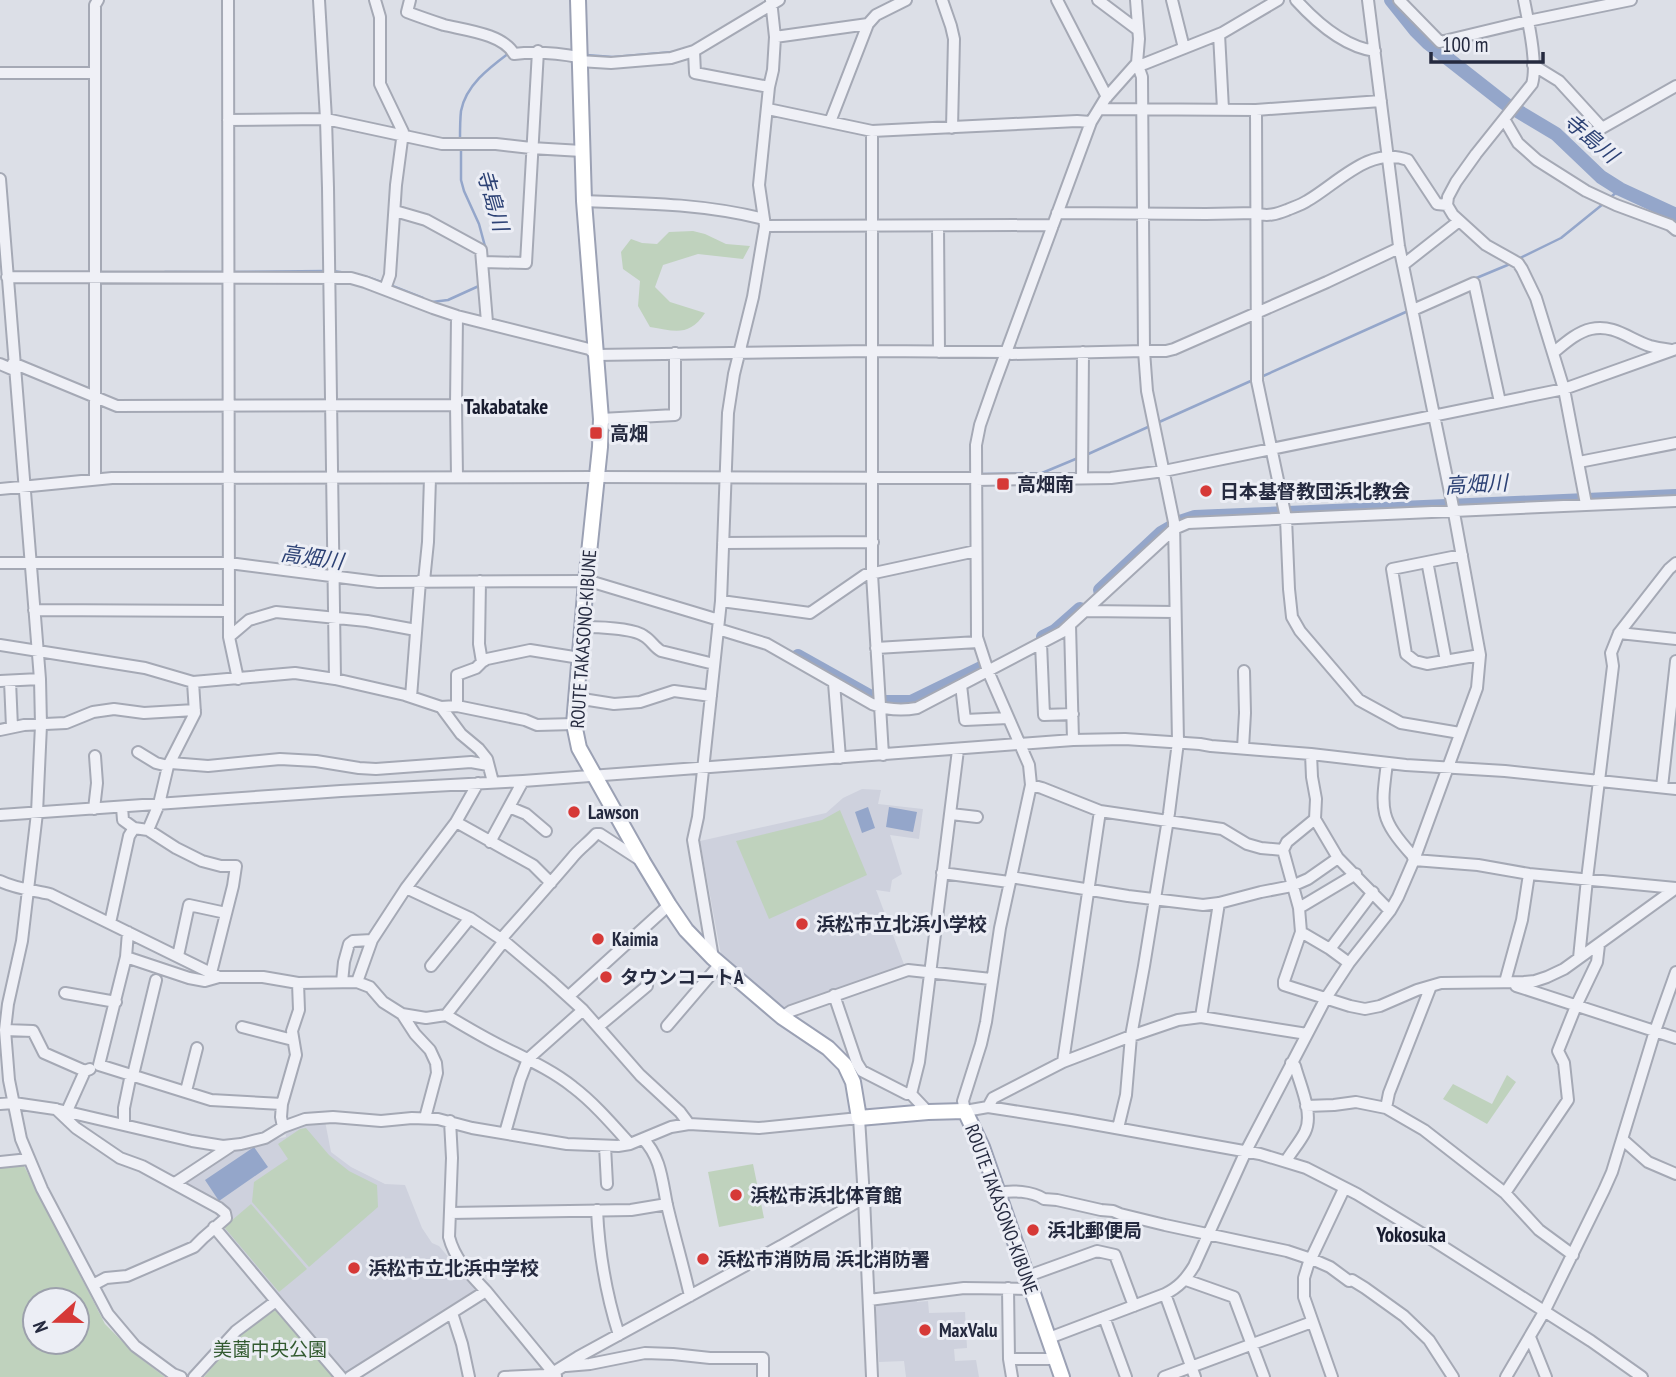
<svg xmlns="http://www.w3.org/2000/svg" width="1676" height="1377" viewBox="0 0 1676 1377" font-family="'PT Sans Narrow','Noto Sans JP',sans-serif">
  <style>
    .built { fill: #ced1dd }
    .green { fill: #bfd2bd; fill-rule: evenodd }
    .water { fill: #94a6ca }
    .lines { fill: none; stroke-linecap: round; stroke-linejoin: round }
    .stream { stroke: #94a6ca; stroke-width: 2.5 }
    .river { stroke: #94a6ca; stroke-width: 14 }
    .minor-casing { stroke: #a5a9b5; stroke-width: 14 }
    .major-casing { stroke: #9ba1b4; stroke-width: 18 }
    .minor { stroke: #eff0f6; stroke-width: 10 }
    .major { stroke: #fff; stroke-width: 14 }
    .poi-dot { fill: #d63937; stroke: #eceef5; stroke-width: 2.5 }
    .labels { text-anchor: middle; dominant-baseline: central; stroke-width: 6; stroke-linejoin: round; paint-order: stroke }
    .poi-label { font-size: 19px; font-weight: bold; fill: #252a3f; stroke: #eceef5; text-anchor: start }
    .street-label { font-size: 19px; fill: #252a3f; stroke: #eceef5 }
    .park-label { font-size: 19px; fill: #335b31; stroke: #eceef5 }
    .water-label { font-size: 21px; font-style: italic; fill: #2d4275; stroke: #eceef5 }
    .neighbourhood-label { font-size: 21px; font-weight: bold; fill: #181c2f; stroke: #eceef5 }
  </style>
  <rect width="100%" height="100%" fill="#dcdfe7"/>
  <path class="built" d="M862 789 881 790 878 804 923 809 919 839 890 835 902 874 892 880 890 892 876 890 905 967 785 1011 721 955 700 841 826 813 843 798Z
    M325 1121 331 1152 351 1167 385 1184 405 1185 422 1228 432 1243 439 1246 475 1289V1293L346 1376 218 1229 229 1219 181 1182 235 1147 286 1137 285 1129 301 1123Z
    M916 1296 917 1302 928 1301 929 1313 965 1312 967 1348 954 1349 955 1361 976 1360 979 1377H906L904 1361 879 1362 875 1302Z"/>
  <path class="green" d="M693 231 705 234 726 244 750 246 743 259 698 254 663 265 655 287 670 302 705 313C689 337 675 331 650 327L638 306 640 281 623 269 621 252 631 239 642 243 657 244 669 232Z
    M840 810 867 875 769 919 736 841 822 820Z
    M1507 1075 1516 1082 1487 1124 1443 1099 1453 1084 1492 1104Z
    M306 1128 329 1155 349 1171 377 1185 378 1207 309 1267 252 1202 254 1182 288 1159 278 1144 300 1129Z
    M22 1162 105 1324 136 1355 165 1377H0V1166ZM35 1300H77V1342H35Z
    M753 1164 764 1218 719 1227 708 1172Z
    M251 1204 307 1269 279 1292 224 1227Z
    M275 1310 335 1377H204L230 1346 247 1330Z"/>
  <path class="water" d="M868 807 875 828 862 833 855 812Z
    M889 807 917 812 913 832 886 827Z
    M254 1147 268 1167 219 1201 205 1180Z"/>
  <g class="lines">
    <path class="stream" d="M586 55 613 57 673 52
      M460 139C460 130 460 120 461 111 466 85 489 68 509 53
      M461 146V180L464 191 479 224 486 250
      M1611 197 1620 189
      M1518 259 1561 238 1603 204
      M333 271 347 273
      M165 272H225
      M231 272 324 271
      M367 277 384 283
      M1474 279 1510 264
      M390 285 423 298
      M432 302 448 300 481 285
      M1261 377 1408 311
      M1157 423 1253 380
      M1086 455 1148 427
      M981 474 1042 473 1078 458"/>
    <path class="river" d="M1391 0 1415 30 1428 43 1507 105
      M1516 110 1556 134 1601 177 1620 189 1676 215
      M1100 590 1161 533 1180 522 1195 517 1676 496
      M1043 637 1055 631 1080 609
      M798 656 873 698
      M884 702H911L981 668"/>
    <g class="minor-casing">
      <path id="minor" d="M228 0 229 637 238 679
        M319 0 326 119 328 188 335 679
        M375 0 380 17V84L403 132 396 185 390 275 385 289
        M410 0 407 12C420 17 432 21 444 25 465 30 503 34 514 54 537 51 557 53 579 57
        M942 0 951 26 954 39 952 128
        M1057 0 1107 97
        M1098 0 1138 30
        M1136 0 1139 39 1137 63 1105 99 1091 122 994 385 980 425 976 445 977 637 988 671 1029 765 1031 785 1000 928 986 1022 981 1044 963 1101 965 1111 988 1107 1071 1120 1260 1154 1306 1168 1357 1194 1431 1239 1591 1341 1642 1377
        M1172 0 1184 48
        M1296 0C1316 22 1344 47 1375 51
        M1399 0 1440 42 1528 21 1631 0
        M1524 0C1528 21 1538 64 1532 84L1476 154 1456 182 1448 197 1447 205 1453 215 1486 245 1518 263 1522 269 1536 298 1564 389 1586 504
        M1219 34 1223 109
        M775 37 868 24
        M694 51 695 73 769 87
        M579 61 611 63 671 58 694 51 779 0
        M1533 65 1559 81 1602 128 1676 86
        M0 73H95
        M768 109 872 131 1077 121 1091 122
        M1100 109 1256 110 1381 101
        M1256 110 1257 381 1286 518 1289 589 1292 617 1300 631 1359 700 1401 723 1460 733
        M1504 119 1518 143 1537 160 1586 191 1616 205 1670 225 1676 230
        M228 120 326 119 442 144H496L531 148 582 151
        M830 122 868 24 876 15 906 0
        M872 131V574L883 755
        M0 179 40 679 41 725 37 813 22 941 8 1004 5 1030 9 1080 21 1139 42 1189 108 1314 135 1346 173 1374 181 1377
        M584 201C645 203 705 204 764 219
        M395 211 426 220 481 250 487 322
        M1057 213 1206 214 1256 213C1267 217 1277 214 1287 210 1294 207 1301 205 1307 201 1337 184 1370 145 1408 160L1437 204 1447 205
        M765 226 1053 225
        M938 226 939 352
        M483 262 526 263 538 51
        M1403 265 1459 221
        M7 277 351 278 365 282 433 308 457 316 589 349 596 355 872 351 1007 352 1012 354 1144 351H1166L1174 349 1327 282 1399 248
        M1413 310 1474 283 1500 402
        M1553 353C1564 344 1577 332 1591 329 1614 324 1629 339 1650 346 1657 348 1665 349 1672 350
        M13 363 117 406 456 405 457 316
        M0 364 14 370
        M456 405 457 477
        M601 419 675 415V353
        M1579 462 1676 443
        M1082 478 1083 352
        M95 479V5L98 0
        M975 480 1111 478 1164 471 1564 389 1676 349
        M0 489 112 478 597 477 975 478
        M723 543 873 542
        M1462 555 1392 569 1406 654 1415 661 1427 664 1480 655
        M1429 562 1428 566 1446 661
        M0 563H229L378 582 582 581 586 582
        M586 580 719 620
        M424 581 428 542 430 478
        M480 581 479 644 482 662 487 659 530 650 580 658
        M721 601 810 613 865 575 976 551
        M34 610 229 611
        M1085 611 1175 612
        M1070 625 1073 740
        M582 627C596 627 633 628 644 636 651 640 654 647 661 651L714 664
        M718 629 767 644 872 704C887 710 901 711 917 708L1062 632 1174 529 1188 523 1676 501
        M1619 633 1676 639
        M229 637 249 620 276 612 367 621 416 630
        M1041 643 1044 715 1073 714
        M0 645 145 668 193 682 295 673 335 679 405 695 441 707 457 706 525 720 537 725 574 724
        M876 648 978 642
        M0 681 40 679
        M10 681 12 727
        M834 683 840 758
        M961 685 965 720 1008 718
        M411 697 420 581
        M576 698 614 704 640 702 674 691 711 696
        M457 706V675L476 668 482 662
        M441 707 461 734 479 749 487 759 493 782
        M0 730 24 725 66 723 93 712 114 709 144 713 195 710
        M1243 748 1245 713 1244 671
        M138 752 156 763 168 766
        M1311 754 1312 777 1316 799 1315 819 1338 858 1390 911
        M171 763 208 766 280 759 316 761 359 768 376 769 471 762 488 765
        M1387 763C1381 810 1379 818 1412 855L1414 860 1478 865 1529 874 1676 888
        M1031 785 1042 788 1100 811 1222 829 1247 844 1261 848 1283 850 1299 908 1301 932 1284 981V985L1350 1006 1365 1009 1380 1006 1417 990 1441 983 1524 982 1535 981 1547 977 1564 969 1676 888
        M1662 787 1676 661
        M122 807 123 820 134 828 148 830 176 848 202 861 221 866H236L233 886 211 973
        M509 807 526 814 546 831
        M94 809 97 783 95 756
        M951 814 977 817
        M0 815 341 791 523 781 1073 740 1125 739 1200 744 1211 746 1311 754 1406 765 1505 771 1676 789
        M456 822 533 865 551 883
        M148 830 159 804 168 766 195 713 193 682
        M490 842 523 781
        M1283 850 1287 842 1315 819
        M942 873 1009 882
        M1011 877 1128 896 1203 905 1219 903 1261 892 1292 886 1308 879 1338 858
        M0 881C16 889 33 890 50 894L219 977H263L298 983 357 982 372 940 406 888 456 822 478 783
        M406 888 470 918 504 941 550 980 583 1010 640 1075 680 1112 689 1124
        M1299 908 1356 874
        M110 923 129 836 134 828
        M128 932 126 957 99 1065 211 1100 282 1104
        M1301 932 1330 949 1349 963
        M501 939C525 912 549 885 572 858 579 849 588 843 596 834H600L640 860
        M1330 949 1373 892
        M178 956 189 905 226 913
        M126 957 189 978 205 981 219 977
        M713 958 693 840 698 817 721 601 728 413 734 374 753 297 765 226 759 185 769 87 773 70 775 37 771 0
        M1579 958 1587 879 1613 666 1611 653 1619 633 1669 569 1676 563
        M431 966 470 918
        M342 982 344 962 349 944 353 941 372 940
        M357 982 370 987 383 1002 402 1014 426 1018 446 1015C466 1027 486 1039 507 1049 529 1060 553 1071 573 1087 594 1103 612 1124 630 1144L671 1127 689 1124 759 1128 859 1118 864 1198 781 1246 578 1357 554 1372 545 1375 504 1377
        M1505 982 1522 920 1529 874
        M1516 986 1676 1038
        M65 993 116 1002
        M834 995 857 1063 862 1071 907 1094H911L928 1112
        M569 996 669 905
        M402 1014 415 1034 430 1050 436 1063 437 1073 425 1118
        M446 1015 504 941
        M782 1017 791 1011 908 970 991 979
        M1201 1017 1219 903
        M667 1026 720 964
        M242 1027 293 1040
        M598 1027 647 986
        M5 1030 33 1031 44 1053 85 1071
        M1063 1062 1100 811
        M133 1075 156 980
        M186 1091 197 1048
        M911 1094 919 1062 958 750
        M0 1104 14 1103 55 1109 192 1141 223 1146 241 1144 265 1138 283 1127 305 1119 333 1117 381 1121 412 1118 438 1119 472 1128 567 1144 618 1146 630 1144
        M1306 1106 1334 1105 1356 1102 1386 1108 1424 1130 1505 1193 1539 1230 1573 1255
        M988 1107 993 1098 1063 1062 1131 1036 1178 1020 1201 1017 1307 1034
        M1386 1108 1389 1093 1431 986
        M56 1109 76 1128 120 1158 142 1166 219 1208 225 1213 226 1218 203 1238 194 1247 127 1276 106 1278 93 1285
        M67 1111 85 1071 90 1069
        M450 1121 452 1158 449 1237C455 1260 470 1274 486 1291
        M124 1124V1108L131 1074
        M283 1127 281 1117 282 1104 296 1055 292 1031 299 1010 298 983
        M1118 1128 1126 1095 1131 1036 1144 966 1169 813 1178 742 1174 522 1147 391 1144 351 1142 77 1137 63 1144 64 1222 33 1278 0
        M505 1133 520 1080 528 1059 583 1010
        M643 1139C661 1157 662 1181 667 1205 674 1235 683 1265 690 1296
        M1622 1139 1648 1162 1676 1174
        M605 1146 607 1184
        M1286 1161C1292 1151 1300 1142 1305 1132 1314 1114 1300 1085 1295 1066L1291 1063
        M0 1162 29 1159
        M175 1183 231 1146
        M998 1193C1012 1190 1032 1191 1044 1199L1057 1200 1101 1210 1113 1211 1120 1214 1165 1225 1287 1251 1314 1260 1330 1267 1349 1281 1352 1280 1365 1288 1404 1316 1429 1340 1453 1377
        M1505 1193 1568 1100 1564 1063 1558 1051 1576 1006 1597 962 1599 945
        M864 1198 872 1377
        M597 1210C599 1253 606 1294 619 1335
        M450 1213 631 1210 667 1204
        M214 1227 276 1301
        M1028 1276 1097 1251 1115 1255 1134 1306
        M1186 1280 1234 1297 1264 1377
        M1008 1288 1009 1359 1012 1377
        M1165 1294 1195 1377
        M869 1300 964 1288 1031 1289
        M452 1313 462 1344 469 1377
        M1104 1317 1126 1377
        M1530 1337 1546 1377
        M1049 1338 1165 1294C1179 1287 1186 1279 1194 1266L1246 1151 1326 998 1349 963 1390 911 1398 897 1414 860 1477 688 1480 655 1452 502 1399 246 1368 0
        M1009 1359H1056
        M566 1366 590 1364 645 1353 673 1354 710 1358H763V1377
        M194 1377 236 1331 276 1301 341 1377
        M350 1377 486 1291 556 1376
        M1164 1377 1312 1322
        M1332 1377 1304 1297V1278L1308 1265 1344 1189
        M1506 1377 1544 1312 1604 1190 1612 1172 1655 1031 1676 972"/>
    </g>
    <g class="major-casing">
      <path id="major" d="M578 0 584 201 601 419 600 447 586 582 574 724 579 748 643 862 669 905 686 930 713 958 782 1017 828 1048 845 1065 853 1082 859 1118 928 1112 965 1111 982 1147 1062 1377"/>
    </g>
    <use href="#minor" class="minor"/>
    <use href="#major" class="major"/>
  </g>
  <g class="poi-dot">
    <rect x="589" y="426" width="14" height="14" rx="3.5"/>
    <rect x="996" y="477" width="14" height="14" rx="3.5"/>
    <circle cx="1206" cy="491" r="7"/>
    <circle cx="574" cy="812" r="7"/>
    <circle cx="802" cy="924" r="7"/>
    <circle cx="598" cy="939" r="7"/>
    <circle cx="606" cy="977" r="7"/>
    <circle cx="736" cy="1195" r="7"/>
    <circle cx="1033" cy="1230" r="7"/>
    <circle cx="703" cy="1259" r="7"/>
    <circle cx="354" cy="1268" r="7"/>
    <circle cx="925" cy="1330" r="7"/>
  </g>
  <g class="labels">
    <g class="poi-label">
      <text x="610" y="433">高畑</text>
      <text x="1017" y="484">高畑南</text>
      <text x="1220" y="491">日本基督教団浜北教会</text>
      <text x="588" y="812">Lawson</text>
      <text x="816" y="924">浜松市立北浜小学校</text>
      <text x="612" y="939">Kaimia</text>
      <text x="620" y="977">タウンコートA</text>
      <text x="750" y="1195">浜松市浜北体育館</text>
      <text x="1047" y="1230">浜北郵便局</text>
      <text x="717" y="1259">浜松市消防局 浜北消防署</text>
      <text x="368" y="1268">浜松市立北浜中学校</text>
      <text x="939" y="1330">MaxValu</text>
    </g>
    <g class="street-label">
      <text transform="translate(583 639) rotate(-86)">ROUTE TAKASONO-KIBUNE</text>
      <text transform="translate(1002 1209) rotate(70)">ROUTE TAKASONO-KIBUNE</text>
    </g>
    <g class="park-label">
      <text x="270" y="1349">美薗中央公園</text>
    </g>
    <g class="water-label">
      <text transform="translate(1591 138) rotate(40)">寺島川</text>
      <text transform="translate(493 200) rotate(74)">寺島川</text>
      <text transform="translate(1476 484) rotate(-3)">高畑川</text>
      <text transform="translate(312 557) rotate(8)">高畑川</text>
    </g>
    <g class="neighbourhood-label">
      <text x="506" y="406">Takabatake</text>
      <text x="1411" y="1234">Yokosuka</text>
    </g>
  </g>
  <g transform="translate(56 1321) rotate(249)"><circle r="33" fill="#eceef5" stroke="#9ca0ac" stroke-width="2"/>
  <path d="M0-5L12 26L0 18L-12 26Z" fill="#d63937"/>
  <text y="-10" font-size="19" font-weight="bold" text-anchor="middle" fill="#252a3f">N</text>
  </g>
  <path d="M1431 52v10h112v-10" fill="none" stroke="#252a3f" stroke-width="3.5"/>
  <text x="1442" y="52" font-size="21" fill="#252a3f" stroke="#eceef5" stroke-width="5" paint-order="stroke">100 m</text>
</svg>
